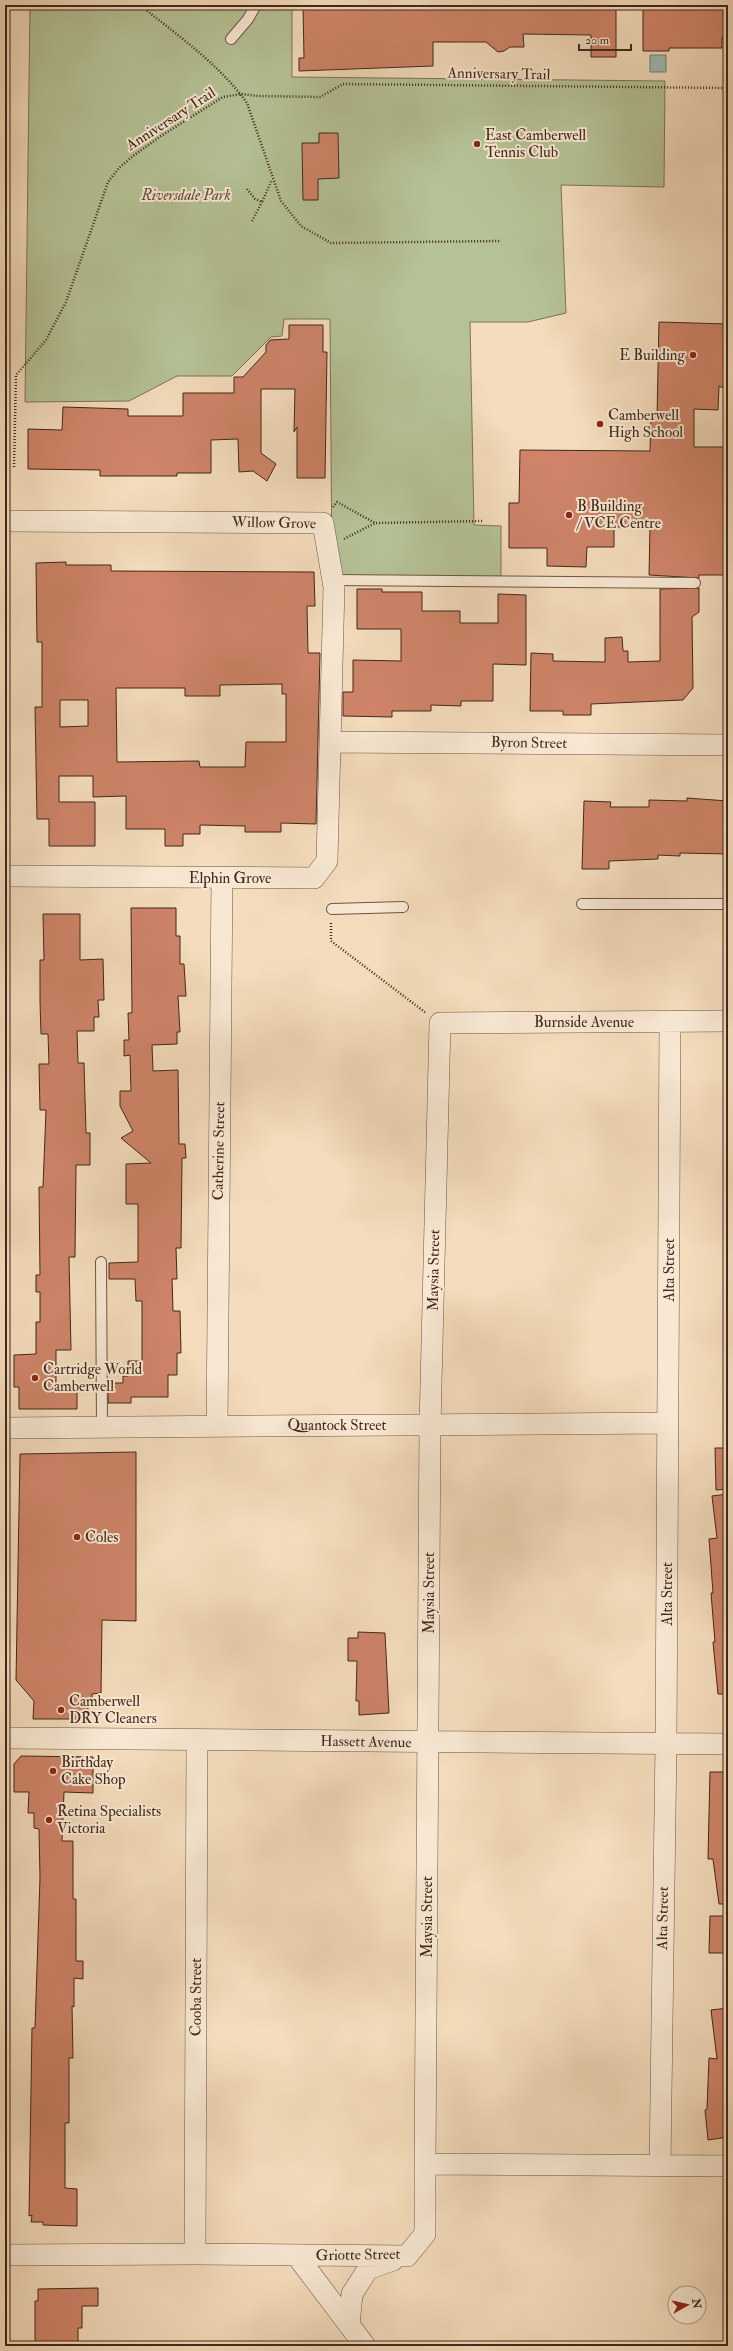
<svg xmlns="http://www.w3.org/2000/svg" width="733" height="2351" viewBox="0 0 733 2351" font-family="'IM FELL Double Pica',serif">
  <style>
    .green { fill: #b5c296; stroke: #7b7458 }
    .water { fill: #9ebab8; stroke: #797f79 }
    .building { fill: #cf8469; stroke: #41271b; fill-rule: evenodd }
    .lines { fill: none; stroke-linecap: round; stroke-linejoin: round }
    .service-casing { stroke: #6e5443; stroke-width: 12 }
    .minor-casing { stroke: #6e5443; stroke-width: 22 }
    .path { stroke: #41271b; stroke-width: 2.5; stroke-dasharray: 1 2; stroke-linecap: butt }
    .service { stroke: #f8e8d3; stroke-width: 10 }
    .minor { stroke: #f8e8d3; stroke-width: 21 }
    .poi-dot { fill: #8f2418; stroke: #f8e8d3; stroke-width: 1.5 }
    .labels { text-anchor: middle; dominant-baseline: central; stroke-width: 4; stroke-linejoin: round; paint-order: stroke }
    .street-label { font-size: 15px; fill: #41271b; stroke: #f8e8d3 }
    .poi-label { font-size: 15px; fill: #41271b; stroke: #f8e8d3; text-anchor: start }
    .park-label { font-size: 15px; font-style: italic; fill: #5e4e3a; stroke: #f8e8d3 }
  </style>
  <rect width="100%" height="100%" fill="#f4dcbc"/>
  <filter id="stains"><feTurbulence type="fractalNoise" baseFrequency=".005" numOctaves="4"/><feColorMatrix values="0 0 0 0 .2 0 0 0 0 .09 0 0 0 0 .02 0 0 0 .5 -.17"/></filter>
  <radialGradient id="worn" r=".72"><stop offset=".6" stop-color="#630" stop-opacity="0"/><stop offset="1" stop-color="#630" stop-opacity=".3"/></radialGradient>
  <path class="green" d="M30 5H292V77L665 81 664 187 561 185 566 313 528 322H470L474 525 501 526V578L332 576 330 319H284L282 336 271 337 232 376H177L129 401 25 402Z"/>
  <path class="water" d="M650 55H666V72H650Z"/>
  <path class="building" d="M303 5H616V57H591V35L523 34 524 47H510L504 51 498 52 486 42H433V66L299 71V58H304Z
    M643 5H728V37H722V48H669V51H643Z
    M319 133H338L339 178 318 179V200H303L302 143H319Z
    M659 322 728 324V390L719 386 718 410 694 409V447H728V575H699V578L649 575 650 527H614V547H587L586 567 547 566V548H509V503H519L520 450 650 451 651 417H657Z
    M289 325H323V352H327L325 478H297V427L294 432 295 389H261V453L276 464 267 481 253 471 239 472 238 439 211 440V473H177V476H100V470L28 469V429L62 430 63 407 128 409V416H183V393H234V377H243L266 352V345L270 340 289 339Z
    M66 562V565H111V571L314 572 315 606H307L308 653H320L316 824 281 823V832H245V826L200 825V834H183V846H165V829H126V796L93 797V776H59V802H95V846H49V819H37L35 707H42V642H37L36 563ZM282 684V694H286V742H246L245 767H200L199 761 117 762 116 688H185V696H220V685ZM60 700H88V726L60 727Z
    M699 588V612L692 617 693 688 683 700 591 704V715H563V711H530L531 653 553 654V661L605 662V638L622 637 623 651H628V662L660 661V589Z
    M357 589H382V592H422V611H460V623H498V594L526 595V665L493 664V701H461V706L431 705V711H392V717L343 716V692H353V660L401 661V629H357Z
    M687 798 728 801V854L680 853V856L658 855V859L609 861V869H582L584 801 611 802 610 807H649V800L687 801Z
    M131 908H176V936H180V964H184L186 996H178L180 1032H177V1044L152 1045 153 1071 178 1070 179 1144H185L186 1158H182L181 1248H176L177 1279H172L173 1311H180L181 1353H177V1375H168V1397H131V1403H108V1383H123V1376H128V1361H142V1301H136L135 1279H109V1263L138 1262V1204H126V1164L151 1163 121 1138 133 1131 120 1106V1091H131L130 1055 124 1056V1040H129L128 1013H132Z
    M43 914H80V960L103 959 104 1000H98L99 1017H94V1031H77L78 1063H84L86 1133H90V1165H76L75 1257H69L71 1350H56V1387H77V1409H19V1387H14V1355L36 1354V1322H40V1292H36V1275H40L39 1187H43L46 1110H40L39 1064H49L48 1034H41L40 1001V960H44Z
    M715 1448H728V1489L716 1490Z
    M136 1452V1621L102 1620 101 1693 92 1694V1702L87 1701 89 1719H33L34 1701 16 1680 20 1454Z
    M728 1494V1694H718L713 1642H715L711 1593H713L709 1539 717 1538 712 1496Z
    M358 1632 385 1633 389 1713 359 1715V1701H356L357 1661H348V1638H358Z
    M21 1756 93 1757V1793L64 1792 62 1841H73V1899H76V1961H83V1979L74 1978V2007L72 2006 73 2058H69V2123H65V2188L77 2189V2226L43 2225V2222H31L32 2215 29 2216 32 2028H35L40 1878 39 1829 34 1828V1813H28L29 1792H14V1764Z
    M710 1772H728V1904H719L713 1859H708Z
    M710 1916H728V1953H709Z
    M728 2008V2137L708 2140 705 2110 707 2109 709 2058 717 2059 711 2010Z
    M98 2288V2306H82V2328H78V2346H35V2301H38V2289Z"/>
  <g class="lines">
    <g class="service-casing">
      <path id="service" d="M231 39 248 19 256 5
        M333 580 695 583
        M582 904H728
        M332 909 403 907
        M101 1262 102 1426"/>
    </g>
    <g class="minor-casing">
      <path id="minor" d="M5 521 323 523 334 587 327 861 314 878 5 876
        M330 742 728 745
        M217 1425 222 878
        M5 1428 668 1423
        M5 1738 728 1744
        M425 2164 430 1425 440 1023 728 1021
        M660 2166 666 1743 670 1022
        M195 2254 197 1740
        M5 2255 195 2254 407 2256 425 2234V2164L728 2166
        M297 2256 365 2346
        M349 2325 352 2294 368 2269 393 2260"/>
    </g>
    <path class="path" d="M140 5C177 35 219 64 247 103L281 201 301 226 331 243 500 241
      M247 189 255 199 262 202 272 180
      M252 221 262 202
      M14 467 16 375 46 340 66 302 108 182 119 168 133 156 161 136 223 97 241 94 259 96 320 97 343 84 728 88
      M333 507 337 502 375 523
      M344 539 375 523 484 521
      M331 923V941L426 1013"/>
    <use href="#service" class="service"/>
    <use href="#minor" class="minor"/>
  </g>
  <g class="poi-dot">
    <circle cx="477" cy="144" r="4"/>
    <circle cx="693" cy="355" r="4"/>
    <circle cx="600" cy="424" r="4"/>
    <circle cx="569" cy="515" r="4"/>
    <circle cx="35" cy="1378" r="4"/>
    <circle cx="77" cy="1537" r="4"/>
    <circle cx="61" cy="1710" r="4"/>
    <circle cx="53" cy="1771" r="4"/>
    <circle cx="49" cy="1820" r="4"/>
  </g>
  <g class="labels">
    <g class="street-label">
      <text transform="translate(499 74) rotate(1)">Anniversary Trail</text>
      <text transform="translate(171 119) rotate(-33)">Anniversary Trail</text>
      <text transform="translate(274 523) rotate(1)">Willow Grove</text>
      <text transform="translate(529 743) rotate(1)">Byron Street</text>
      <text x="230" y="878">Elphin Grove</text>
      <text x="584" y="1022">Burnside Avenue</text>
      <text transform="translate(219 1151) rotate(-89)">Catherine Street</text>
      <text transform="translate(434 1270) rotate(-89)">Maysia Street</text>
      <text transform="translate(669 1270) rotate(-90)">Alta Street</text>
      <text x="337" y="1425">Quantock Street</text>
      <text transform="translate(429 1593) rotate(-90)">Maysia Street</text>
      <text transform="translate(667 1594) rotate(-90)">Alta Street</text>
      <text transform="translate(366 1742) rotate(1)">Hassett Avenue</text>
      <text transform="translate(427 1917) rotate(-90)">Maysia Street</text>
      <text transform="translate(663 1918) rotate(-89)">Alta Street</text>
      <text transform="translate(196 1997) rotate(-90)">Cooba Street</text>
      <text transform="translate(358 2255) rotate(-1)">Griotte Street</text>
    </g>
    <g class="poi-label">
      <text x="485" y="135">East Camberwell<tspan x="485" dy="17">Tennis Club</tspan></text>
      <text x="685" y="355" text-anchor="end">E Building</text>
      <text x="608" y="415">Camberwell<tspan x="608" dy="17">High School</tspan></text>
      <text x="577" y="506">B Building<tspan x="577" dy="17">/ VCE Centre</tspan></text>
      <text x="43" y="1369">Cartridge World<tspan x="43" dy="17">Camberwell</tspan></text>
      <text x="85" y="1537">Coles</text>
      <text x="69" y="1701">Camberwell<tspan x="69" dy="17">DRY Cleaners</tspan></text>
      <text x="61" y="1762">Birthday<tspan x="61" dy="17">Cake Shop</tspan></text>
      <text x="57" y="1811">Retina Specialists<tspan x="57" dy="17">Victoria</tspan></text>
    </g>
    <g class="park-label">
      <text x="186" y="195">Riversdale Park</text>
    </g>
  </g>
  <rect width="733" height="2351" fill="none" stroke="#f4dcbc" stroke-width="20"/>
  <rect x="6" y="6" width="721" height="2339" fill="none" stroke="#41271b" stroke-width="2"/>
  <rect x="10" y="10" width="713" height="2331" fill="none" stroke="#41271b"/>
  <g transform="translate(687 2305) rotate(82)"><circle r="19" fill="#f8e8d3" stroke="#af9b89"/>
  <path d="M0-3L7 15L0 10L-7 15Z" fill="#8f2418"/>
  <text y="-6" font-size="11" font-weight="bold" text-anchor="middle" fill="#41271b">N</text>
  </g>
  <path d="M579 44v6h52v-6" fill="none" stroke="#41271b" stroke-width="2"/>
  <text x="585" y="44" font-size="12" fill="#41271b" stroke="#f8e8d3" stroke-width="3" paint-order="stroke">20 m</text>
  <rect width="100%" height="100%" filter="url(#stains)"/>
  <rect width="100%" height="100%" fill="url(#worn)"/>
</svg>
